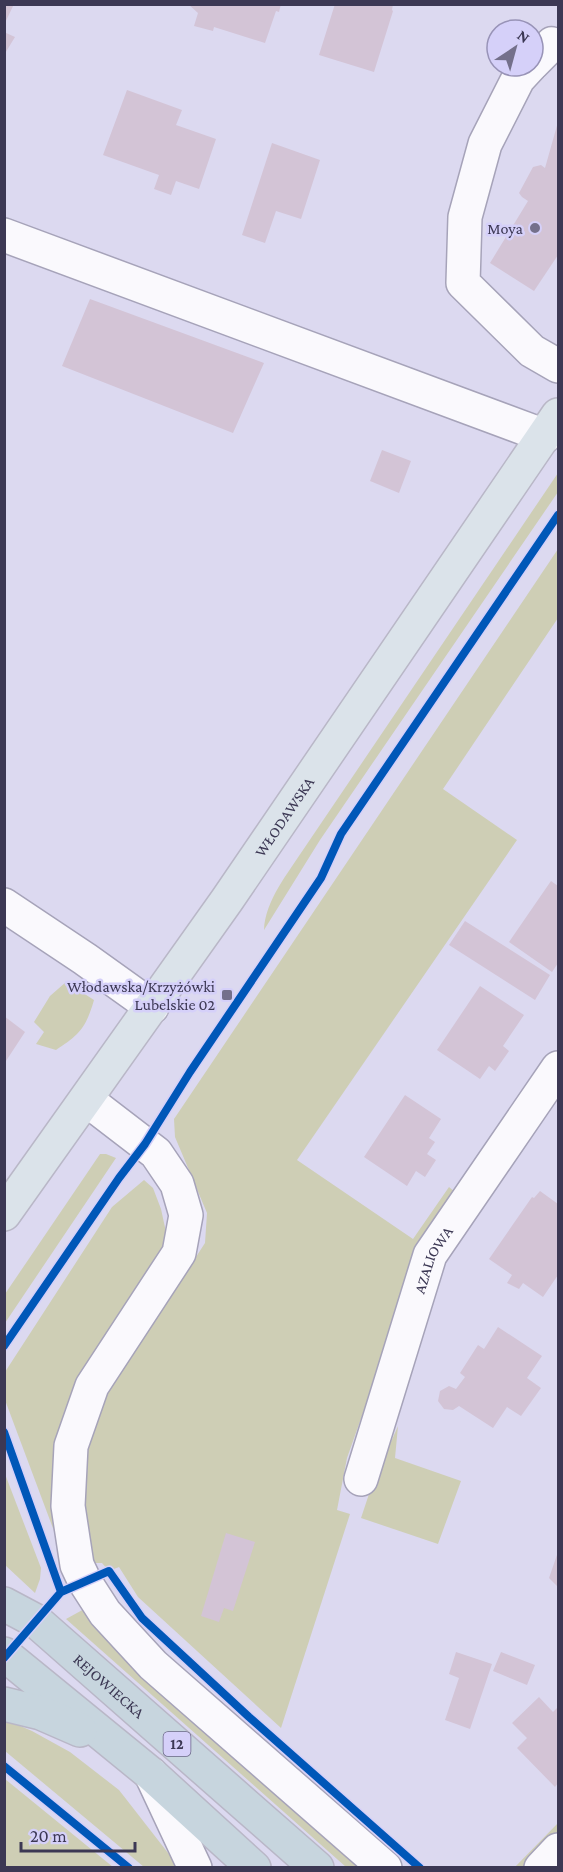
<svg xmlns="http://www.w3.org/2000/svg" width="563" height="1872" viewBox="0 0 563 1872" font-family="'Crimson Pro',serif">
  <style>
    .green { fill: #ceceb5 }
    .building { fill: #d3c4d6 }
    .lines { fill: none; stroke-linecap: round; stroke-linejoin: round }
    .minor-casing { stroke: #a6a3b9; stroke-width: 36 }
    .major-casing { stroke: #b9b7c7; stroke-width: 36 }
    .highway-casing { stroke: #b9b7c7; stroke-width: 36 }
    .minor { stroke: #faf9fd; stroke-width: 33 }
    .major { stroke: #dbe3ea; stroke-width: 33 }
    .highway { stroke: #c7d5de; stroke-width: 33 }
    .cycleway-casing { stroke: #d5d0f9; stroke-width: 11 }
    .cycleway { stroke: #0057b8; stroke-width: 8 }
    .poi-dot { fill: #74708b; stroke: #d5d0f9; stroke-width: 2 }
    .labels { text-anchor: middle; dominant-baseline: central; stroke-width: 5; stroke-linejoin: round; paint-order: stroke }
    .shield { fill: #d5d0f9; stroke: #6a6686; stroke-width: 1.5 }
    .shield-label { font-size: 15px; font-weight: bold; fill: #3c3854 }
    .poi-label { font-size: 16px; fill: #3c3854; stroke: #d5d0f9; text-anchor: end }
    .street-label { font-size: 16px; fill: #3c3854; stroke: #d5d0f9 }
  </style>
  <rect width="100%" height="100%" fill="#dcd9f0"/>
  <path class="green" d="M558 473V492L320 840 264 930C265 901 288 873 303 850Z
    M558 549V618L443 789 517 840 297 1160 413 1239 449 1187 455 1192 419 1255 347 1458 337 1510 350 1514 281 1728 138 1597 119 1567 109 1571 102 1563H92L76 1505 87 1431 107 1394 205 1243 207 1213 175 1137 174 1119Z
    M66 982 94 1000C86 1028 79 1035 56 1050L36 1044 44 1032 34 1022 50 996Z
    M100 1154H106L116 1158 5 1323V1294Z
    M144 1180 153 1188 161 1209 166 1232 163 1251 133 1295 65 1409 53 1462 51 1507 54 1531 5 1400V1372L112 1207Z
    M398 1426 395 1458 461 1481 438 1544 361 1518 372 1485Z
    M5 1474 41 1568 40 1579 35 1593 5 1565Z
    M86 1608 368 1867H346L66 1619Z
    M4 1719 32 1731 70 1752 119 1790 179 1867H144L5 1751Z
    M4 1779H5L113 1867H5Z
    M558 1823V1836L527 1867 514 1868Z"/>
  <path class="building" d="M4 4H14L4 25Z
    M188 4H281L279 12 276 11 265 43 214 27 213 31 194 26 198 13Z
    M335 4H393L392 10 393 11 374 72 319 55Z
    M4 32 15 37 4 55Z
    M127 90 182 110 176 125 216 139 199 189 176 181 171 195 154 189 159 175 103 155Z
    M558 122V255L534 291 490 263 528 201 522 197 519 193 533 167 541 165 545 168Z
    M272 143 320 160 301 219 276 211 265 243 242 235Z
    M90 299 264 363 233 433 62 366Z
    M382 450 411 461 399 493 370 481Z
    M551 881 558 886V963L552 972 509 942Z
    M465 921 550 975 535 1000 449 945Z
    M480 986 524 1015 503 1046 509 1051 495 1071 489 1066 480 1079 437 1050Z
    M4 1016 25 1032 4 1064Z
    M405 1095 441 1119 429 1138 435 1142 427 1154 436 1160 425 1177 416 1171 407 1186 364 1157Z
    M540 1191 558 1204V1275L543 1297 523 1283 519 1289 507 1283 512 1275 489 1259 532 1197 534 1198Z
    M498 1327 542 1356 527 1378 541 1388 521 1416 507 1407 493 1428 459 1406 453 1410 444 1409 438 1401 440 1391 449 1386 456 1389 465 1377 460 1373 478 1345 484 1349Z
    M226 1533 255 1542 233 1611 224 1608 219 1622 201 1616Z
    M558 1552V1587L549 1578Z
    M456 1652 492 1664 470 1729 445 1720 459 1678 449 1674Z
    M501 1652 535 1665 527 1685 493 1671Z
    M539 1697 553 1712 557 1708 558 1710V1783L555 1787 517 1748 527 1738 512 1723Z"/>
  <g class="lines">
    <g class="minor-casing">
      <g id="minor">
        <path d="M533 63 552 44 558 46"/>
        <path d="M530 66 518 79 485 144 465 217 463 283 532 351 558 366"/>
        <path d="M4 235 545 436"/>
        <path d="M4 905 85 959 152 1007"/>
        <path d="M87 1100 156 1153 177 1184 186 1215 179 1253 92 1386 71 1446 68 1506 77 1565 85 1582 105 1613 153 1665 385 1868"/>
        <path id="s1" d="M361 1479 430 1255 558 1068"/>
        <path d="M151 1774 195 1868"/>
        <path d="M541 1868 558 1850"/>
      </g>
    </g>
    <g class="major-casing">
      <g id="major">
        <path id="s2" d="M4 1214 227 900 558 415"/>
      </g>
    </g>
    <g class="highway-casing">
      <g id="highway">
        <path id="s3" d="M4 1604 36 1621 317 1868"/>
        <path d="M4 1654 151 1774 254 1868"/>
        <path d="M4 1704 41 1713 80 1730"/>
      </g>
    </g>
    <use href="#minor" class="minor"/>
    <use href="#major" class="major"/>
    <use href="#highway" class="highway"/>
    <g class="cycleway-casing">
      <path id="cycleway" d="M4 1346 119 1178 145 1144 190 1072 321 878 341 834 558 515
        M4 1432 61 1592 4 1658
        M61 1592 109 1571 142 1618 249 1717 420 1868
        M4 1766 129 1868"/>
    </g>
    <use href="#cycleway" class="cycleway"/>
  </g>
  <g class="poi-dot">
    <circle cx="535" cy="228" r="6"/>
    <rect x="221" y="989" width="12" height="12" rx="3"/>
  </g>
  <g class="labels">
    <rect class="shield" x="163.5" y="1732" width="27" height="24" rx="4.5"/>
    <g class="shield-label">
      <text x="177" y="1744">12</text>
    </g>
    <g class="poi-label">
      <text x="523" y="228">Moya</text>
      <text x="215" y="986">Włodawska/Krzyżówki<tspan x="215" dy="18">Lubelskie 02</tspan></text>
    </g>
    <g class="street-label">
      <text stroke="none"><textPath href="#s2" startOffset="486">WŁODAWSKA</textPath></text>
      <text stroke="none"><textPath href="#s1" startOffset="231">AZALIOWA</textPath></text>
      <text stroke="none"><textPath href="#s3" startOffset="134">REJOWIECKA</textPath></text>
    </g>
  </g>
  <rect width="563" height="1872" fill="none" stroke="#3c3854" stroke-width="12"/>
  <g transform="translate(515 48) rotate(36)"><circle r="28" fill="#d5d0f9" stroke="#9893b7" stroke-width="1.5"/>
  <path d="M0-4.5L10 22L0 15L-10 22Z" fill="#74708b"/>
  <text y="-9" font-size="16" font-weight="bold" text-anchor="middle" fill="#3c3854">N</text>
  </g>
  <path d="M21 1842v9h114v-9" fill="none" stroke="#3c3854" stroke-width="3"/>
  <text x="30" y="1842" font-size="18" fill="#3c3854" stroke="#d5d0f9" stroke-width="4.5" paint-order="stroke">20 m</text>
</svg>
